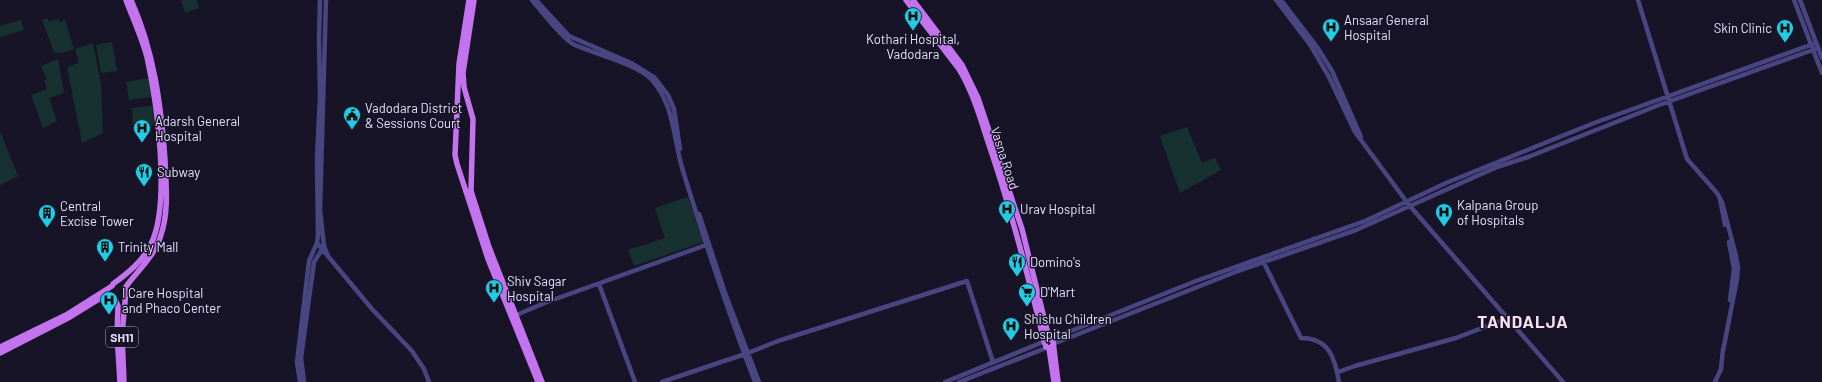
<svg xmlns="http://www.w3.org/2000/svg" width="1822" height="382" viewBox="0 0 1822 382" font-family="Barlow,sans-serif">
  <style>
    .green { fill: #173131 }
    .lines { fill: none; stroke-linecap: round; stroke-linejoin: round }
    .minor { stroke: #484581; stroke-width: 4.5 }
    .major { stroke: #c373ee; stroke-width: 5.5 }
    .labels { text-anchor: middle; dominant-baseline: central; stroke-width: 3; stroke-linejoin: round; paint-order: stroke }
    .shield { fill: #181428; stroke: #a6a2bc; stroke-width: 1 }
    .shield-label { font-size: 12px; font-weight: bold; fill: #e3dffb }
    .poi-label { font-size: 13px; fill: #e3dffb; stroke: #181428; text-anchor: start }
    .street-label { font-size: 13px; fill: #e3dffb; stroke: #181428 }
    .district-label { font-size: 17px; font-weight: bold; letter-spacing: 1px; fill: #fbe0f1; stroke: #181428 }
  </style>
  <rect width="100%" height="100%" fill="#181428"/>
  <path class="green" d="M184 0H197L199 8 185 13 181 1Z
    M47 18 49 22 59 19 60 22 65 20 74 49 62 53 54 52 42 20Z
    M21 20 24 30 0 37V26Z
    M112 42 117 71 101 73 96 45Z
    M93 43 101 84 103 133 82 143 67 67 79 63 75 49Z
    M58 59 64 93 49 98 57 121 43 128 31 95 47 89 44 80 47 79 41 66Z
    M149 78 151 97 129 100 126 82Z
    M152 106 154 125 133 127 132 108Z
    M1187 127 1202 163 1215 158 1221 170 1180 193 1160 136Z
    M0 131 18 176 0 185Z
    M688 197 703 242 634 266 628 250 665 238 655 208Z"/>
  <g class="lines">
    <path class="minor" d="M326 0 320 210 324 246 328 256
      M532 0C541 11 561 37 573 44 594 54 638 64 652 80 675 106 673 139 683 171 705 242 728 312 755 382
      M536 0 569 36 631 63 655 78 668 95 674 109 680 149
      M1276 0 1311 46 1329 77 1355 132 1409 205 1563 382
      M1281 0 1317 47 1332 71 1361 137
      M1638 0 1687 159 1717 193 1722 202 1736 256 1738 267 1737 279 1723 351
      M1794 0 1822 73
      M1800 0 1822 58
      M1720 199 1725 225
      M699 214 725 293 759 382
      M1729 242 1734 269 1730 300
      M317 243 372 309 412 351 424 369 429 382
      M1263 261 1301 338C1329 338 1335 358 1339 382
      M599 284 635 382
      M514 316 547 302 706 245
      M1051 339 1196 281 1365 221 1446 183 1594 123 1816 43
      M1053 344 1238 271 1356 230 1497 167 1528 157 1659 105 1818 48
      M1338 372 1355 366 1456 338 1508 318
      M300 382 297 362 309 261 317 243 318 235 317 158 320 96 319 39 320 0
      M304 382 301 358 314 262 323 248
      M662 382 748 353 778 341 967 281 993 362
      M945 382 1043 342
      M959 382 1046 348
      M1715 382 1721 369 1723 349"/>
    <path class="major" d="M469 0 459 64 455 155 457 164 488 259 538 382
      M474 0 463 73 464 87 473 119 471 191 489 247 542 382
      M906 0 959 69C973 92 981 120 989 145 1011 209 1028 275 1044 341
      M913 0 962 65 978 98 1022 229 1049 338
      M113 284C128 273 143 261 151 244 171 203 157 103 147 57 142 38 133 19 126 0
      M125 288C137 271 155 256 161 235 169 211 166 185 165 160 161 105 154 51 131 0
      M114 297 118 306 117 334 120 382
      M1053 345 1050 348 1046 347 1044 341 1048 338 1053 341 1058 382
      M0 347 66 315 112 286
      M1049 348 1054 382
      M0 353 70 317 104 296H112
      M124 382 122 335 126 291"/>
  </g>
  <defs>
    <g id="hospital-pin" transform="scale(0.9)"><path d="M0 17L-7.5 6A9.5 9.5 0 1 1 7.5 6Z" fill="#22cce4" stroke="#181428"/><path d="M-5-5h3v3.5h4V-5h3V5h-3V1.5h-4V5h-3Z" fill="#111"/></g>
    <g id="civic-pin" transform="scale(0.9)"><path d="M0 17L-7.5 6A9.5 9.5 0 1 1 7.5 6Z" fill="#22cce4" stroke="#181428"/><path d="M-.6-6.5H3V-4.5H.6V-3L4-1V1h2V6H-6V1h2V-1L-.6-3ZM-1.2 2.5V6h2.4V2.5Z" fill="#111"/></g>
    <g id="restaurant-pin" transform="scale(0.9)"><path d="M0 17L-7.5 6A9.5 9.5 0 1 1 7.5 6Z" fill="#22cce4" stroke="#181428"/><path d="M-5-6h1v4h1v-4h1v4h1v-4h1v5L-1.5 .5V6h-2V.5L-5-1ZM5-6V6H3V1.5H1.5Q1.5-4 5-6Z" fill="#111"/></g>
    <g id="building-pin" transform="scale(0.9)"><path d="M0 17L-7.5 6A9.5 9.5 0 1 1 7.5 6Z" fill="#22cce4" stroke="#181428"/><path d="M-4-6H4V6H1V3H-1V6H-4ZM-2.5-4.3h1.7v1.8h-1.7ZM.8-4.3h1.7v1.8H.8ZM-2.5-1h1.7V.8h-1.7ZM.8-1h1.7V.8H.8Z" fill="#111"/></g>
    <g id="supermarket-pin" transform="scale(0.9)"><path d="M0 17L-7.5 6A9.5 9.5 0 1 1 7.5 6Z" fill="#22cce4" stroke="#181428"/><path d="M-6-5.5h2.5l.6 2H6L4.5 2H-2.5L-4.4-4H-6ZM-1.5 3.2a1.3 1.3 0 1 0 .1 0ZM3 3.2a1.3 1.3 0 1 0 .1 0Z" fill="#111"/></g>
  </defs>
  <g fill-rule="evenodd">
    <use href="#hospital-pin" x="913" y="16"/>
    <use href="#hospital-pin" x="1331" y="27"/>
    <use href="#hospital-pin" x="1785" y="28"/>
    <use href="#civic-pin" x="352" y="115"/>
    <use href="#hospital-pin" x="142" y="128"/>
    <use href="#restaurant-pin" x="144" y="172"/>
    <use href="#hospital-pin" x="1007" y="209"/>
    <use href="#hospital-pin" x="1444" y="212"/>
    <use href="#building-pin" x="47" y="213"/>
    <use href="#building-pin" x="105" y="247"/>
    <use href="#restaurant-pin" x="1017" y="262"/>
    <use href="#hospital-pin" x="494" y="288"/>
    <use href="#supermarket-pin" x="1027" y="292"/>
    <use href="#hospital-pin" x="109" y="300"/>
    <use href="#hospital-pin" x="1011" y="326"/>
  </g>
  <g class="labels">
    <rect class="shield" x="106" y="327" width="32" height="20" rx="3"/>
    <g class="shield-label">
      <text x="122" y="337">SH11</text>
    </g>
    <g class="poi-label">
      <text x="1344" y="20">Ansaar General<tspan x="1344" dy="15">Hospital</tspan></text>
      <text x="1772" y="28" text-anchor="end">Skin Clinic</text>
      <text x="913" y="39" text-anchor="middle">Kothari Hospital,<tspan x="913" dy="15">Vadodara</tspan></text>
      <text x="365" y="108">Vadodara District<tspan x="365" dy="15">&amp; Sessions Court</tspan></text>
      <text x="155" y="121">Adarsh General<tspan x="155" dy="15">Hospital</tspan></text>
      <text x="157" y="172">Subway</text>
      <text x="1457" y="205">Kalpana Group<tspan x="1457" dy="15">of Hospitals</tspan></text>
      <text x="60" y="206">Central<tspan x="60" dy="15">Excise Tower</tspan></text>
      <text x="1020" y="209">Urav Hospital</text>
      <text x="118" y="247">Trinity Mall</text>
      <text x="1030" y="262">Domino's</text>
      <text x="507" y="281">Shiv Sagar<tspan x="507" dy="15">Hospital</tspan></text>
      <text x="1040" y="292">D'Mart</text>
      <text x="122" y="293">I Care Hospital<tspan x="122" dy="15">and Phaco Center</tspan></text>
      <text x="1024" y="319">Shishu Children<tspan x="1024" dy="15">Hospital</tspan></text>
    </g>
    <g class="street-label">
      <text transform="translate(1005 158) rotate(72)">Vasna Road</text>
    </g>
    <g class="district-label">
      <text x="1523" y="321">TANDALJA</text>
    </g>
  </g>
</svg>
